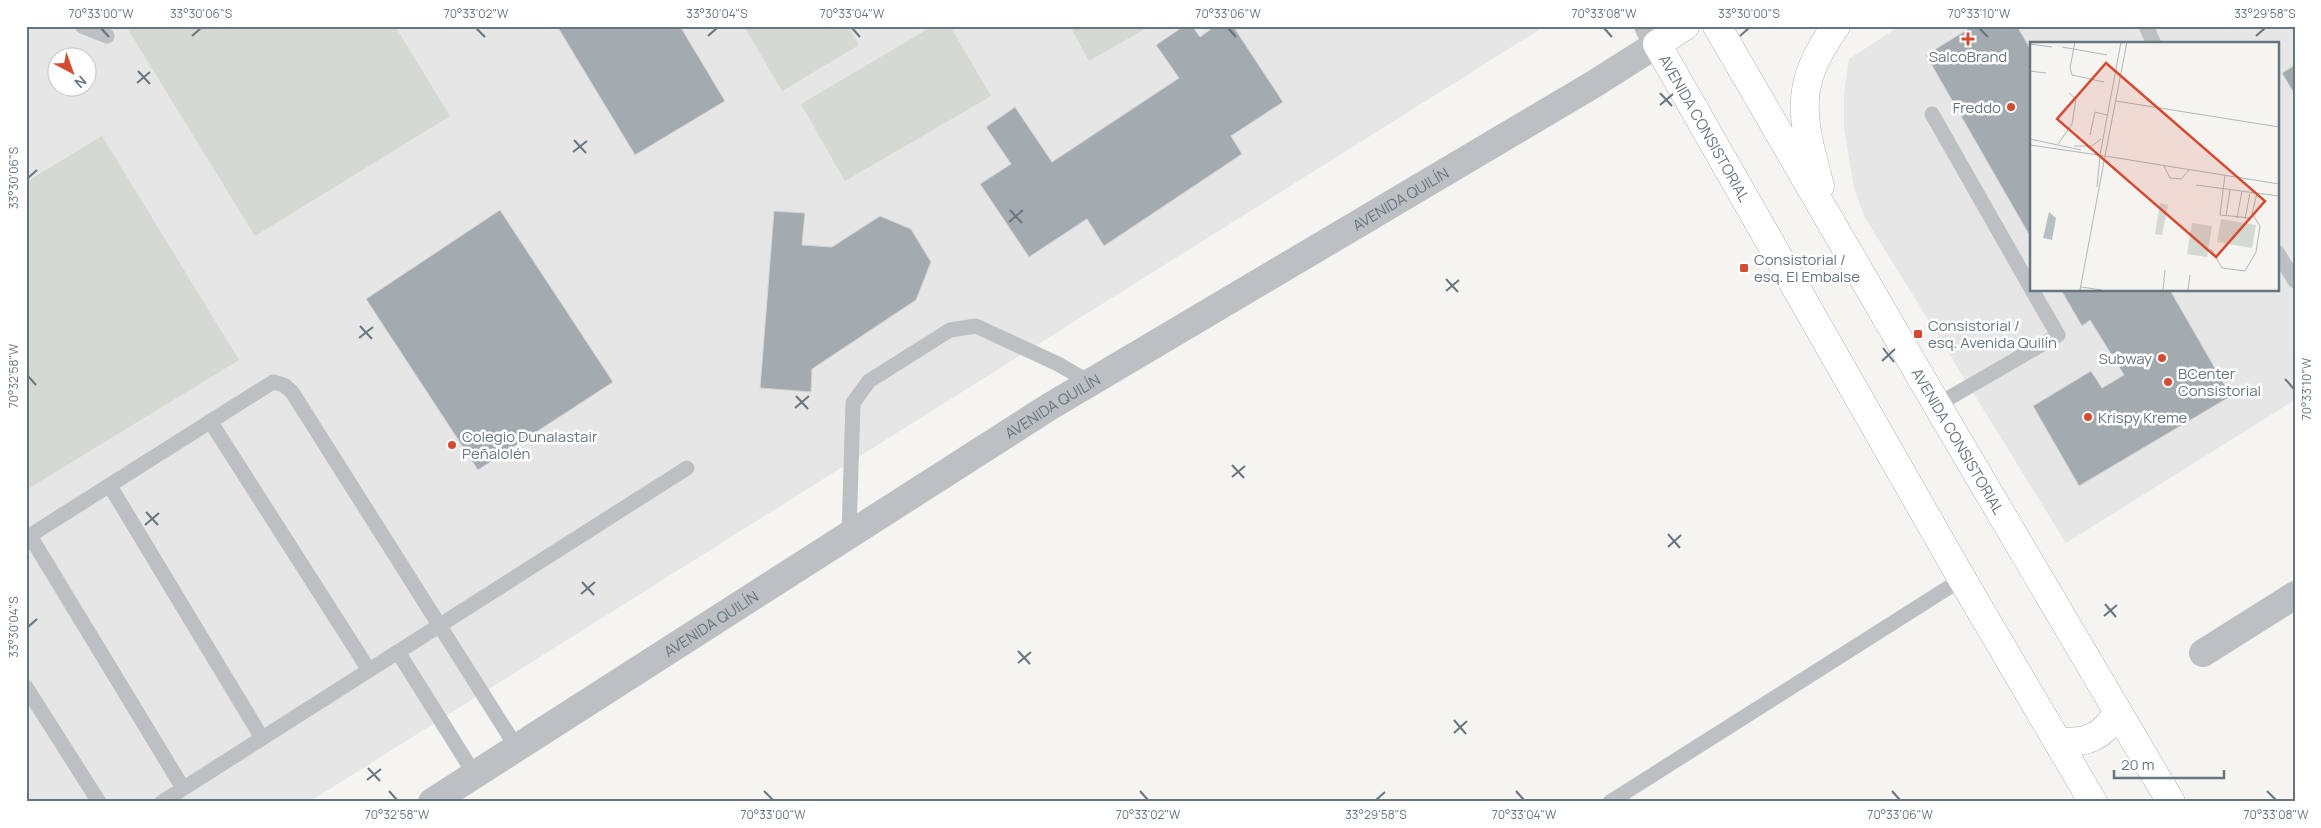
<svg xmlns="http://www.w3.org/2000/svg" width="2321" height="828" viewBox="0 0 2321 828" font-family="Manrope,sans-serif">
  <style>
    .built { fill: #e5e6e5; fill-rule: evenodd }
    .green { fill: #d4d9d1 }
    .building { fill: #a4abb0; stroke: #d6d6d4 }
    .lines { fill: none; stroke-linecap: round; stroke-linejoin: round }
    .secondary-casing { stroke: #aeb4b8; stroke-width: 29 }
    .service { stroke: #bcc0c3; stroke-width: 15 }
    .minor { stroke: #bcc0c3; stroke-width: 28 }
    .tertiary { stroke: #bcc0c3; stroke-width: 28 }
    .secondary { stroke: #fff; stroke-width: 28 }
    .ticks { fill: none; stroke: #667680; stroke-width: 2 }
    .poi-dot { fill: #d44b32; stroke: #fff; stroke-width: 2 }
    .labels { text-anchor: middle; dominant-baseline: central; stroke-width: 5; stroke-linejoin: round; paint-order: stroke }
    .poi-label { font-size: 15px; fill: #667680; stroke: #fff; text-anchor: start }
    .street-label { font-size: 15px; fill: #667680; stroke: #fff }
    .inset-road { fill: none; stroke: #afb7ba; stroke-width: 1 }
    .view { fill: #d44b32; fill-opacity: 0.15; stroke: #d44b32; stroke-width: 2.5 }
    .inset-edge { fill: none; stroke: #667680; stroke-width: 2.5 }
    .neatline { fill: none; stroke: #667680; stroke-width: 2 }
    .ticks-label { font-size: 12px; text-anchor: middle; fill: #667680 }
  </style>
  <rect width="100%" height="100%" fill="#f5f4f1"/>
  <path class="built" d="M26 26H1545L309 802H26ZM58 58H88V88H58Z
    M1900 26H2295V400L2066 543 1864 216 1854 188 1844 128V93L1849 59ZM2031 44H2277V290H2031Z"/>
  <path class="green" d="M126 26H395L450 116 255 236Z
    M744 26H848L859 45 782 91Z
    M933 26H950L991 96 845 181 801 104Z
    M1070 26H1150L1089 61Z
    M102 136 239 360 26 490V182Z"/>
  <path class="building" d="M557 26H680L725 101 635 155Z
    M1184 26H1192L1200 37 1215 26H1233L1283 102 1231 136 1242 154 1104 246 1087 219 1029 257 980 184 1011 164 986 127 1015 107 1052 162 1179 78 1156 45Z
    M1973 26H2017L2031 50V238L1926 55Z
    M2295 65V95L2282 73Z
    M500 210 613 382 478 470 366 299Z
    M774 211 805 213 802 245 832 247 880 216 911 229 931 262 916 300 812 369 811 392 760 388Z
    M2061 290H2170L2231 396 2079 486 2033 406 2091 371 2102 388 2124 375 2090 320 2082 326Z"/>
  <g class="lines">
    <g class="secondary-casing">
      <g id="secondary">
        <path id="s2" d="M1685 26 1657 44 1962 579 2093 802"/>
        <path id="s3" d="M1717 26 1937 405 2171 802"/>
        <path d="M1820 186C1802 118 1792 87 1836 26"/>
        <path d="M2057 741C2086 744 2101 738 2118 713"/>
      </g>
    </g>
    <path class="service" d="M82 26 107 36
      M2146 26 2154 44
      M1932 114 2031 288
      M2277 252 2295 281
      M1937 405 2058 335 2032 290
      M210 421 369 670
      M110 486 262 738
      M849 534 853 403 869 381 950 330 976 326 1058 364 1091 383
      M30 536 183 788
      M26 538 273 382 284 385 292 392 517 748
      M398 652 475 775
      M26 687 99 802
      M162 802 687 468
      M1610 802 1962 579"/>
    <path class="minor" d="M2203 653 2295 595"/>
    <path class="tertiary" id="s1" d="M432 802 1049 407 1594 84 1657 44 1648 26"/>
    <use href="#secondary" class="secondary"/>
  </g>
  <path class="ticks" d="M101 28 109 37M476 28 485 37M852 28 860 37M1228 28 1236 37M1604 28 1612 37M1979 28 1988 37M192 36 201 28M708 36 717 28M1740 36 1749 28M2256 36 2265 28M138 71 150 84M137 83 150 72M1660 93 1672 106M1660 105 1673 94M574 140 586 153M573 152 587 141M28 178 37 170M1010 210 1022 223M1009 222 1023 210M1446 279 1458 292M1446 291 1459 280M360 326 372 339M359 338 373 327M1883 348 1894 362M1882 361 1895 349M28 376 36 385M2285 379 2294 389M796 396 808 409M795 408 809 396M1232 465 1244 478M1232 477 1245 466M146 512 158 525M145 525 159 513M1668 534 1680 548M1668 547 1681 535M582 582 594 595M581 594 595 582M2105 604 2116 617M2104 616 2117 605M28 627 37 619M1018 651 1030 664M1018 663 1031 652M1454 720 1466 734M1454 733 1467 721M368 768 380 781M367 780 381 769M389 791 397 800M764 791 773 800M1140 791 1148 800M1516 791 1524 800M1892 791 1900 800M2267 791 2276 800M1376 800 1385 792"/>
  <g class="poi-dot">
    <path d="M1965.5 31.5h5v5h5v5h-5v5h-5v-5h-5v-5h5z"/>
    <circle cx="2011" cy="107" r="5"/>
    <rect x="1739" y="263" width="10" height="10" rx="2.5"/>
    <rect x="1913" y="329" width="10" height="10" rx="2.5"/>
    <circle cx="2162" cy="358" r="5"/>
    <circle cx="2168" cy="382" r="5"/>
    <circle cx="2088" cy="417" r="5"/>
    <circle cx="452" cy="445" r="5"/>
  </g>
  <g class="labels">
    <g class="poi-label">
      <text x="1968" y="56" text-anchor="middle">SalcoBrand</text>
      <text x="2001" y="107" text-anchor="end">Freddo</text>
      <text x="1754" y="259">Consistorial /<tspan x="1754" dy="17">esq. El Embalse</tspan></text>
      <text x="1928" y="325">Consistorial /<tspan x="1928" dy="17">esq. Avenida Quilín</tspan></text>
      <text x="2152" y="358" text-anchor="end">Subway</text>
      <text x="2178" y="373">BCenter<tspan x="2178" dy="17">Consistorial</tspan></text>
      <text x="2098" y="417">Krispy Kreme</text>
      <text x="462" y="436">Colegio Dunalastair<tspan x="462" dy="17">Peñalolén</tspan></text>
    </g>
    <g class="street-label">
      <text stroke="none"><textPath href="#s2" startOffset="130">AVENIDA CONSISTORIAL</textPath></text>
      <text stroke="none"><textPath href="#s1" startOffset="1141">AVENIDA QUILÍN</textPath></text>
      <text stroke="none"><textPath href="#s1" startOffset="736">AVENIDA QUILÍN</textPath></text>
      <text stroke="none"><textPath href="#s3" startOffset="480">AVENIDA CONSISTORIAL</textPath></text>
      <text stroke="none"><textPath href="#s1" startOffset="331">AVENIDA QUILÍN</textPath></text>
    </g>
  </g>
  <g transform="translate(2030 42)">
    <rect width="249" height="249" fill="#f5f4f1"/>
    <path d="M130 161 138 163 132 193 125 192ZM191 177 226 183 222 206 187 200ZM162 181 182 184 177 215 157 212Z" fill="#d4d9d1"/>
    <path d="M19 170 26 176 22 198 13 196Z" fill="#b4c0c3"/>
    <path class="inset-road" d="M45 0 40 26 42 33 74 40M0 2 22 5M32 5 77 13M0 29 16 31M86 59 249 85M60 93 65 70 77 73M0 97 51 108M28 102 42 82 46 57 39 51M0 103 75 114 97 0M44 104H62L71 97M70 113 91 0M134 124 140 136 151 137 159 128M195 133 190 173 221 176 227 151M166 143 249 154M67 145 70 113M196 174 200 148M207 176 212 149M215 177 220 151M181 207 192 226 215 229 226 210 230 184 223 173M51 245 72 248M50 248 75 114 249 142M133 248 135 228M158 248 160 233"/>
    <path class="view" d="M76 21 235 159 186 215 27 77Z"/>
    <rect width="249" height="249" class="inset-edge"/>
  </g>
  <rect width="2321" height="828" fill="none" stroke="#ffffff" stroke-width="55"/>
  <g transform="translate(72 72) rotate(139)"><circle r="24" fill="#ffffff" stroke="#c2c8cc"/>
  <path d="M0-4L9 19L0 12L-9 19Z" fill="#d44b32"/>
  <text y="-8" font-size="14" font-weight="bold" text-anchor="middle" fill="#667680">N</text>
  </g>
  <path d="M2114 770v8h110v-8" fill="none" stroke="#667680" stroke-width="2.5"/>
  <text x="2121" y="770" font-size="15" fill="#667680" stroke="#ffffff" stroke-width="4" paint-order="stroke">20 m</text>
  <rect x="28" y="28" width="2266" height="772" class="neatline"/>
  <g class="ticks-label">
    <text x="101" y="18">70°33'00"W</text>
    <text x="201" y="18">33°30'06"S</text>
    <text x="476" y="18">70°33'02"W</text>
    <text x="717" y="18">33°30'04"S</text>
    <text x="852" y="18">70°33'04"W</text>
    <text x="1228" y="18">70°33'06"W</text>
    <text x="1604" y="18">70°33'08"W</text>
    <text x="1749" y="18">33°30'00"S</text>
    <text x="1979" y="18">70°33'10"W</text>
    <text x="2265" y="18">33°29'58"S</text>
    <text transform="translate(14 178) rotate(-90)" y="4">33°30'06"S</text>
    <text transform="translate(14 376) rotate(-90)" y="4">70°32'58"W</text>
    <text transform="translate(2307 389) rotate(-90)" y="4">70°33'10"W</text>
    <text transform="translate(14 627) rotate(-90)" y="4">33°30'04"S</text>
    <text x="397" y="819">70°32'58"W</text>
    <text x="773" y="819">70°33'00"W</text>
    <text x="1148" y="819">70°33'02"W</text>
    <text x="1376" y="819">33°29'58"S</text>
    <text x="1524" y="819">70°33'04"W</text>
    <text x="1900" y="819">70°33'06"W</text>
    <text x="2276" y="819">70°33'08"W</text>
  </g>
</svg>
